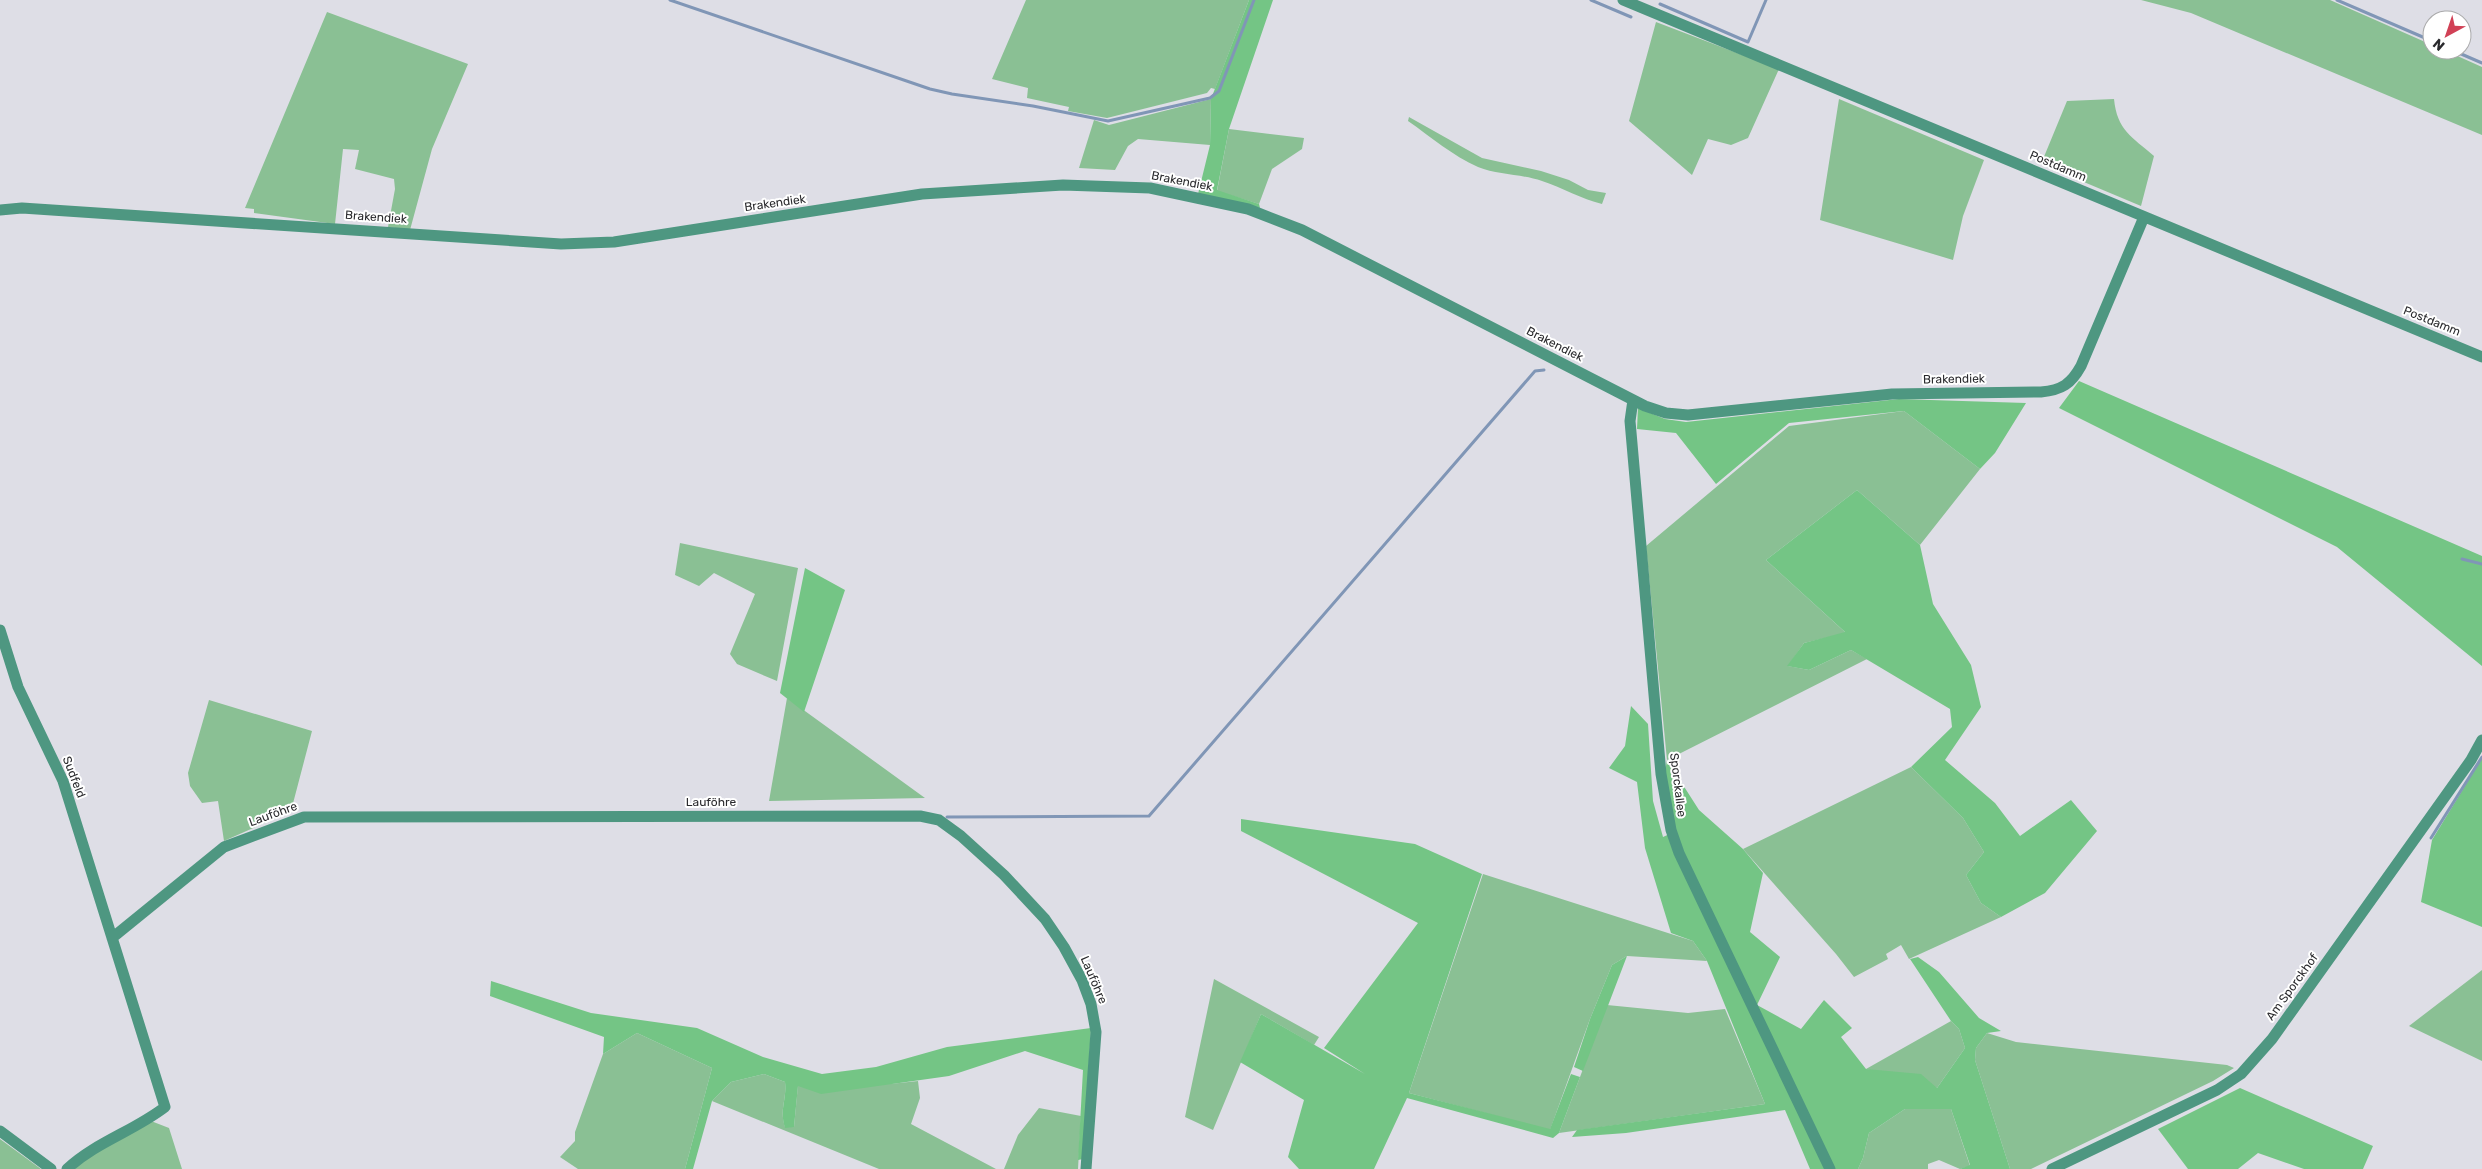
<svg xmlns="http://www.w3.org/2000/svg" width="2482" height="1169" viewBox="0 0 2482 1169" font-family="Rubik,sans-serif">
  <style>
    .green { fill: #8ac094 }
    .forest { fill: #74c585 }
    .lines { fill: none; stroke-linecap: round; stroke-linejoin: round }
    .stream { stroke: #8096b6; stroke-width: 3 }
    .minor { stroke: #4e9781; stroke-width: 11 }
    .labels { text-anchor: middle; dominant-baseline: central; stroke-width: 4; stroke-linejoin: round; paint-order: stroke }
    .street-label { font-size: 12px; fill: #2a2a2d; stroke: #fff }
  </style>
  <rect width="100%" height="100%" fill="#dedee6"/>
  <path class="green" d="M1026 0H1249L1215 89 1211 88 1207 93 1107 118 1068 111 1069 107 1027 98 1028 88 992 79Z
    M2141 0H2330L2432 45V50H2444L2482 67V135L2191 13Z
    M327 12 468 64 432 149 410 230 388 227 395 189 394 179 355 169 359 150 343 149 335 224 254 213V209L245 208Z
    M1656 22 1779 69 1748 138 1731 145 1708 139 1692 175 1629 121Z
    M1211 99 1210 145 1138 139 1128 146 1115 170 1079 168 1094 120 1109 125Z
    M1839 99 1984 160 1963 216 1953 260 1820 220Z
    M2114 99C2117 130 2132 137 2154 156L2141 206 2041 164 2067 101Z
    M1409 117 1482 158 1541 171 1569 180 1588 190 1606 193 1602 204C1581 199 1563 188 1542 181 1522 174 1498 175 1478 167 1453 156 1431 137 1408 121Z
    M1229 129 1304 138 1302 149 1272 169 1259 204 1217 191Z
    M1904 411 1980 469 1920 545 1857 490 1766 560 1846 633 1804 643 1788 666 1809 670 1851 650 1867 659 1667 760 1646 546 1789 426Z
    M680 543 798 568 777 681 737 664 730 654 755 594 714 573 699 586 675 575Z
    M787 698 925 798 769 801Z
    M209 700 312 731 291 811 224 841 218 801 202 803 190 786 188 773Z
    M1911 767 1963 818 1984 852 1966 875 1981 903 2001 917 1909 959 1901 945 1886 954 1888 959 1854 977 1836 954 1743 849Z
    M1483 874 1693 941 1707 961 1627 956 1612 965 1590 1019 1550 1130 1409 1093Z
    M2482 970V1061L2409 1026Z
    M1214 979 1319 1037 1314 1045 1261 1014 1213 1130 1185 1117Z
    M1607 1005 1688 1013 1725 1009 1765 1104 1559 1133Z
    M1951 1021 1959 1029 1965 1048 1937 1088 1866 1069Z
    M637 1033 712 1068 685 1169H578L560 1157 575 1141V1132L603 1054Z
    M1987 1033 2016 1042 2227 1065 2234 1068 2213 1081 2031 1169H2010L1975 1060 1976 1048Z
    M764 1074 785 1082C787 1100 779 1109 785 1127H794L798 1085 890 1084 918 1081 920 1098 911 1124 996 1169H879L712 1101 731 1082Z
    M1039 1108 1081 1116 1078 1169H1004L1018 1135Z
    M1905 1109H1951L1970 1166 1960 1169 1939 1160 1928 1164V1169H1858L1863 1158 1869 1133Z
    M151 1121 169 1128 182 1169H75L84 1157Z
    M0 1139 41 1169H0Z"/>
  <path class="forest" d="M1249 0H1273L1229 129 1217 190 1259 204 1260 208 1198 194 1210 145 1211 99Z
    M2079 381 2482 556V666L2337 547 2059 408Z
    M1899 399 2026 403 1995 453 1980 469 1904 411 1789 423 1716 484 1676 433 1637 429 1638 408 1665 419 1686 422Z
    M1857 490 1920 545 1933 604 1971 665 1981 707 1945 760 1995 803 2020 836 2071 800 2097 831 2045 893 2001 917 1981 903 1966 875 1984 852 1963 818 1911 767 1952 727 1950 709 1851 650 1809 670 1787 666 1804 643 1845 632 1766 560Z
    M805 568 845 590 804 712 780 693Z
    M1631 706 1648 724 1653 801 1663 837 1676 831 1665 772 1667 760 1699 810 1743 849 1763 873 1750 932 1780 957 1757 1005 1801 1029 1824 1000 1852 1028 1841 1037 1866 1069 1921 1074 1937 1088 1965 1048 1959 1029 1951 1021 1910 959 1918 957 1939 972 1979 1018 2001 1031 1987 1033 1976 1048 1975 1060 2010 1169H1960L1970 1165 1951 1109H1905L1869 1133 1863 1158 1858 1169H1810L1785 1110 1626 1133 1572 1137 1577 1130 1765 1104 1707 961 1693 941 1671 933 1645 848 1637 782 1609 768 1625 746Z
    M2482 758V927L2421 902 2432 840Z
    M1241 819 1415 844 1482 874 1409 1093 1550 1129 1571 1074 1580 1077 1559 1133 1553 1138 1407 1098 1374 1169H1299L1288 1157 1304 1100 1240 1062 1261 1014 1365 1074 1324 1048 1418 923 1241 831Z
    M1627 956 1583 1071 1574 1067 1590 1019 1612 965Z
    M491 981 591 1013 697 1028 763 1057 822 1074 876 1067 947 1047 1091 1028 1083 1159 1078 1160 1083 1070 1025 1051 949 1076 821 1094 798 1086 794 1127 785 1128C779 1109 787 1100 785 1082L764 1074 731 1082 712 1101 693 1169H685L712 1068 637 1033 603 1054 604 1037 490 996Z
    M2240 1088 2373 1146 2363 1169H2304L2258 1153 2238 1169H2188L2158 1129Z"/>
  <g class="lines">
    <path class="stream" d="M670 0 930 89 952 94 1033 106 1108 121 1210 98 1219 91 1254 0
      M1591 0 1631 17
      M2337 0 2432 41
      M1660 4 1748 42 1766 0
      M2452 50 2482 63
      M2462 559 2482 564
      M947 817 1149 816 1535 371 1544 370
      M2431 838 2482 757"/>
    <path class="minor" d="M1623 0 2482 357
      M0 210 22 208 561 244 614 242 922 194 1063 185 1150 188 1248 209 1302 230 1645 406 1666 413 1688 415 1892 394 2041 392C2062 390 2071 384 2081 366L2144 217
      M1633 400 1630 421 1661 774 1671 830 1679 853 1830 1169
      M0 630 18 687 63 781 165 1107C134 1131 96 1142 67 1169
      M112 938 224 847 304 817 920 816 939 820 961 836 1004 875 1045 919 1064 947 1082 980 1091 1004 1096 1032 1086 1169
      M0 1131 51 1169
      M2052 1169 2217 1090 2241 1074 2272 1039 2471 760 2482 740"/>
  </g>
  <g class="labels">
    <g class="street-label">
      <text transform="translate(2058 166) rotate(23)">Postdamm</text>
      <text transform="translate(1182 181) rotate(11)">Brakendiek</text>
      <text transform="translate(775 203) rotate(-8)">Brakendiek</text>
      <text transform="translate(376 217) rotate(4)">Brakendiek</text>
      <text transform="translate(2432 321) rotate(22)">Postdamm</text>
      <text transform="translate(1555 344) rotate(27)">Brakendiek</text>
      <text transform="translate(1954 379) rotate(-1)">Brakendiek</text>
      <text transform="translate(74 777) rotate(69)">Sudfeld</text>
      <text transform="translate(1678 785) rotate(83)">Sporckallee</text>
      <text x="711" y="802">Lauföhre</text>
      <text transform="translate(273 814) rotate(-20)">Lauföhre</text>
      <text transform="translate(1094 980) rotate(67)">Lauföhre</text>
      <text transform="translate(2292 987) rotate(-54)">Am Sporckhof</text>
    </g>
  </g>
  <g transform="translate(2447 35) rotate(220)"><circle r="24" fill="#ffffff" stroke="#aaaaab"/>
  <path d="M0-4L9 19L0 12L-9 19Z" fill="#d14156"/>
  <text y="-8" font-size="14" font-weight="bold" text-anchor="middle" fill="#2a2a2d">N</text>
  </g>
</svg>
